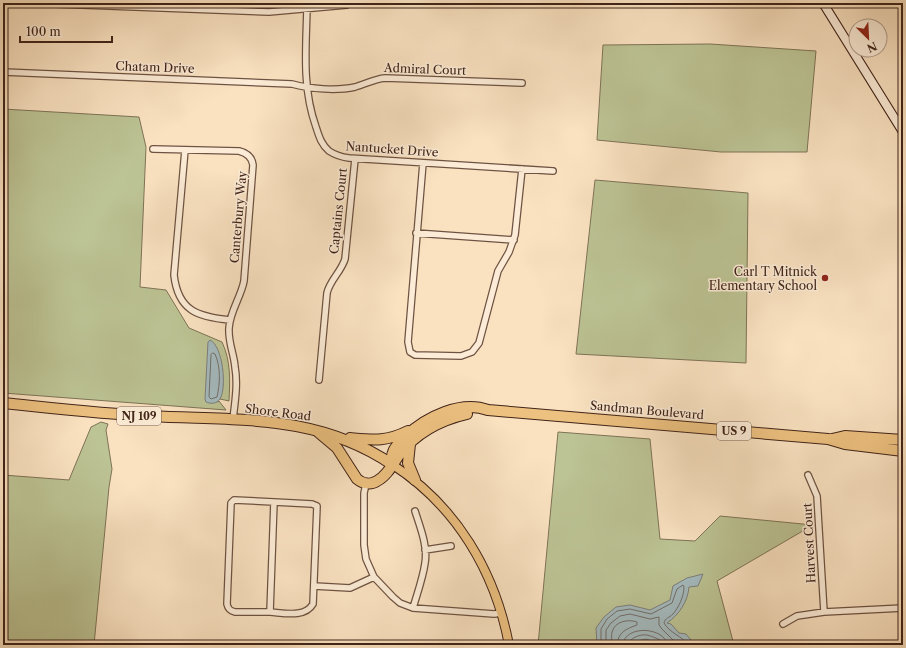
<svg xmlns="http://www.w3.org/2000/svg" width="906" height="648" viewBox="0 0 906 648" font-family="'Libre Caslon Text',serif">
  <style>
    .green { fill: #bcc394; stroke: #7e7356 }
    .water { fill: #a4babe; stroke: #7c7e7c }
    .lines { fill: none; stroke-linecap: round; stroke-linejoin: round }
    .shore { stroke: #726e6b; stroke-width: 1 }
    .street-casing { stroke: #6e5342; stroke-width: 8 }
    .secondary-casing { stroke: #402318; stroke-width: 10 }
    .primary-casing { stroke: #402318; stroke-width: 10 }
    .highway-casing { stroke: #402318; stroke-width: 12 }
    .street { stroke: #fcecd7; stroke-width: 5.5 }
    .secondary { stroke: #fcecd7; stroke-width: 8 }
    .primary { stroke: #edc180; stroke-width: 8 }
    .highway { stroke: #edc180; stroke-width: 10 }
    .poi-dot { fill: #8f2418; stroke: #fcecd7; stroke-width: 1.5 }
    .labels { text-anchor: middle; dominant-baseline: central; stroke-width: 3; stroke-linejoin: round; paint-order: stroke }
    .shield { fill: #fcecd7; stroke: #785f51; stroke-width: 1 }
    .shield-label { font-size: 11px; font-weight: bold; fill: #402318 }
    .street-label { font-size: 12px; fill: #402318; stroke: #fcecd7 }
    .poi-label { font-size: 12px; fill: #402318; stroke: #fcecd7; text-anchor: end }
  </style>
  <rect width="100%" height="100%" fill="#fae2c1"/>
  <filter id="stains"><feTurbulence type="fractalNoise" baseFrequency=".005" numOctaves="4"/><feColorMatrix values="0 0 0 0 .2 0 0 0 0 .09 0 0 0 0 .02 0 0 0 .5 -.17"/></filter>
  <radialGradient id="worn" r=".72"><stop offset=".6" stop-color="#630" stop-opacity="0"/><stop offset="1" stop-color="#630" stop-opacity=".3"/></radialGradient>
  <path class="green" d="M710 44 816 51 807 152H721L597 140 603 45Z
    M3 109 139 117 146 147 140 287 166 290 189 328 222 342C231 361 230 381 229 401L220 399 221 395 217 402 219 401 226 410 3 393Z
    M595 180 748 193 746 363 576 354Z
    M101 422 108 424 106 430 112 469 109 487 94 645H3V475L69 480 91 427Z
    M558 432 650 439 660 539 695 541 720 516 813 525 717 581 734 645H538Z"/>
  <path class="water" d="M210 340C223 346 227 388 220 399 217 404 210 404 206 402L205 399 208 342Z
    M703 574 698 586 689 587C688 601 679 615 667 623L671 624 679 633 686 634 695 645 677 644 664 645 646 639 633 642 632 645H597L596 628 604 617 616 607 630 605 650 610 670 600 673 586 687 578Z"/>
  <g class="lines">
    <path class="shore" d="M213 353 215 354C221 367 220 384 217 397L211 399 209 397 211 355Z
      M601 645V629L607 619 617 611 630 609 651 614 672 603 677 589 683 585 684 587C684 596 679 607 673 614 669 618 665 618 664 623 669 632 682 637 690 645
      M606 645V630L611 623 620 616 630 614 650 619 659 617V625L662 629 673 640 681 642 683 645
      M612 645C612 641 611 635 612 632 615 621 628 619 637 622V625C626 629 618 632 617 645
      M623 645C624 624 666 627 667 645
      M628 645C629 638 640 634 647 635 651 636 656 638 660 640L662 645"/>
    <g class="street-casing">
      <path id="street" d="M28 3 269 12 347 5 350 3
        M307 8C306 49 302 88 316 127 319 136 321 144 329 151 335 155 341 157 349 158L553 171
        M193 9V3
        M3 72 292 84C310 89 337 91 355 87 366 84 374 79 385 78L522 83
        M153 149 239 151C247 153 252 157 253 165L244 281C241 297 230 311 229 328 228 342 234 354 235 367 238 384 235 402 233 419
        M185 150 174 275C178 311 198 317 230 320
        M423 163 408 342 410 352 415 355 461 356 472 352 479 343 498 271 509 252 515 235 522 169
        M416 233 514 240
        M319 380 327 293C330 280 341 272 345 259L355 159
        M808 475 817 496 824 612
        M366 484 364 493V545L366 559 374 577 393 597 400 603 413 608 494 614 502 613
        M274 502 312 504 317 506 313 604C305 618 284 613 270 612Z
        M425 550 451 546
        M314 586 350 588 374 577
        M413 608C417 594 423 578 425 563 428 546 420 527 415 511
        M270 612H235C230 611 228 609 227 604L231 503 234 500 274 502
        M783 624 797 616 824 612 903 608"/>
    </g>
    <g class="secondary-casing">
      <path id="secondary" d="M823 3 903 132"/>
    </g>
    <g class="primary-casing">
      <path id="primary" d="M393 465C456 506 495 571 509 645"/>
    </g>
    <g class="highway-casing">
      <path id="highway" d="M3 403C52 408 101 414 151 416 238 421 316 413 393 465
        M318 432 337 448 357 479C363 484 371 485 377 481 387 476 393 464 399 455 416 433 441 420 467 414
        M350 438C373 440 386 442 408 431
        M832 439 845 436 903 440
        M410 444 408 463 415 480
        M393 465C389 451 397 445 406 436 426 417 461 400 488 410L828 439 845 444 903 451"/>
    </g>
    <use href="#street" class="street"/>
    <use href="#secondary" class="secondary"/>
    <use href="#primary" class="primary"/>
    <use href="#highway" class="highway"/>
  </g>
  <circle class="poi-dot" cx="825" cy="278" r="4"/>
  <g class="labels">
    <g class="shield">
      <rect x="117" y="407" width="44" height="18" rx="3"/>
      <rect x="717" y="422" width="34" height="18" rx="3"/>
    </g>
    <g class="shield-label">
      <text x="139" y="416">NJ 109</text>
      <text x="734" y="431">US 9</text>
    </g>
    <g class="street-label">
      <text transform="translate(155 67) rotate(2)">Chatam Drive</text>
      <text transform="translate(425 69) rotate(2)">Admiral Court</text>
      <text transform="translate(392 149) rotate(4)">Nantucket Drive</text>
      <text transform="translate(338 211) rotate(-84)">Captains Court</text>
      <text transform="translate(238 217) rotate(-85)">Canterbury Way</text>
      <text transform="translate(647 410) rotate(5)">Sandman Boulevard</text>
      <text transform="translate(278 412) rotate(7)">Shore Road</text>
      <text transform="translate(809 543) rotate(-93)">Harvest Court</text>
    </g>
    <g class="poi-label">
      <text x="817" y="271">Carl T Mitnick<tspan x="817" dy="14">Elementary School</tspan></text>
    </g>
  </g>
  <rect width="906" height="648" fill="none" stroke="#fae2c1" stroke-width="16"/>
  <rect x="4" y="4" width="898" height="640" fill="none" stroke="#402318" stroke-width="2"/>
  <rect x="8" y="8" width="890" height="632" fill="none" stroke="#402318"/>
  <g transform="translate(868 38) rotate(156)"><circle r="19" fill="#fcecd7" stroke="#b19c8b"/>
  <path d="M0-3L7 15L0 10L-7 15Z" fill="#8f2418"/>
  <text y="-6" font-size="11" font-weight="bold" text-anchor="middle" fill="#402318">N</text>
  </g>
  <path d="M20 36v6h92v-6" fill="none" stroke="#402318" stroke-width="2"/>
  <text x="26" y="36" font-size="12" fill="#402318" stroke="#fcecd7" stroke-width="3" paint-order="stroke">100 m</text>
  <rect width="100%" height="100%" filter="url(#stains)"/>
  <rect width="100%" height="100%" fill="url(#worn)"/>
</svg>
